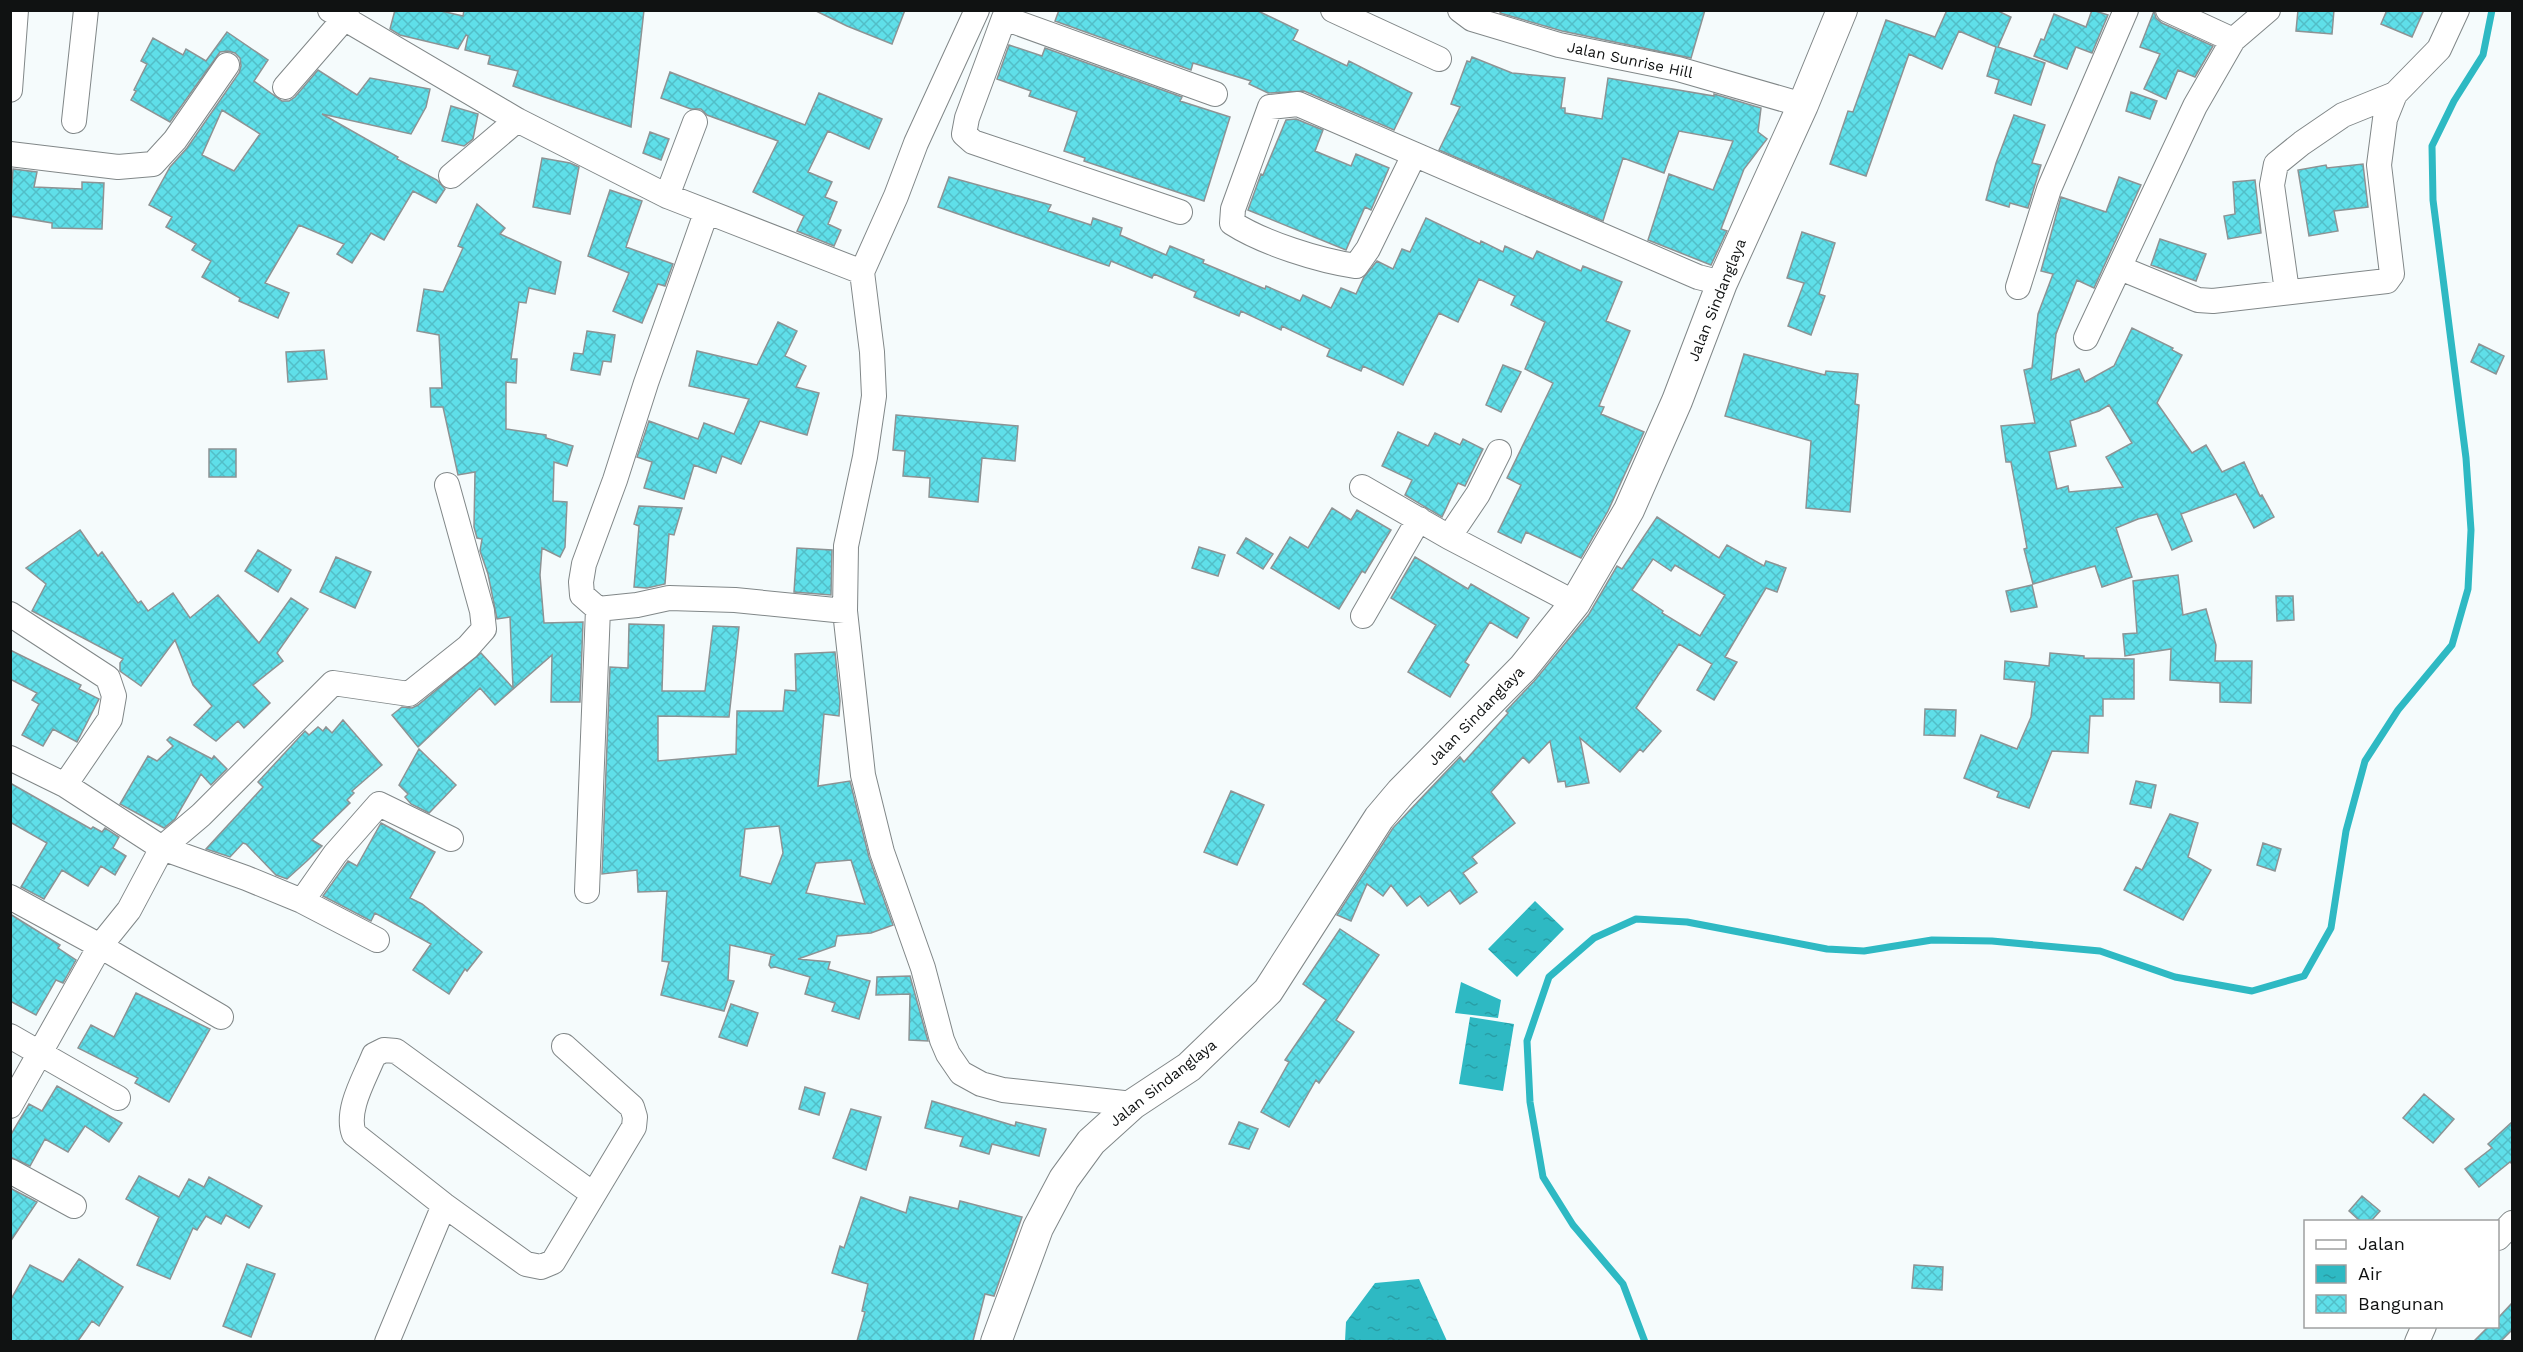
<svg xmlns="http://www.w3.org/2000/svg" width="2523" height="1352" viewBox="0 0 2523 1352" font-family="'Work Sans',sans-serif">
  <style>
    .water { fill: url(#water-ripples) }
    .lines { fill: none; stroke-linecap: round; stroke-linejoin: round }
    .stream { stroke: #2eb9c3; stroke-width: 7 }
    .building { fill: url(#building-cross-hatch); stroke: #8d9394; stroke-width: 1.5; fill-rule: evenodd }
    .minor-casing { stroke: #818788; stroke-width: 26 }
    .tertiary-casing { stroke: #818788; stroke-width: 32 }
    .minor { stroke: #fff; stroke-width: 24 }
    .tertiary { stroke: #fff; stroke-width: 30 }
    .labels { text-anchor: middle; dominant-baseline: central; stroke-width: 4.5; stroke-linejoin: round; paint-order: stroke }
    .street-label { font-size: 15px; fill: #101212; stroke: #fff }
  </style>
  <defs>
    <pattern id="water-ripples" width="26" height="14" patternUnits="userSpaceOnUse" patternTransform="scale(1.5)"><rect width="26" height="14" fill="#2eb9c3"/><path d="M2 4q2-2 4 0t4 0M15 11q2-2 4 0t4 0" fill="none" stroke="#289ea6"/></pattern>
    <pattern id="building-cross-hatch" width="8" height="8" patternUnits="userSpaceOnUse" patternTransform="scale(1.5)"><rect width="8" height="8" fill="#5fdfe9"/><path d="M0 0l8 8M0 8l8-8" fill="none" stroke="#52bec7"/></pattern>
  </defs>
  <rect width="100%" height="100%" fill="#f5fbfc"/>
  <path class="water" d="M1535 901 1564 929 1517 977 1488 949Z
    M1461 982 1501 1000 1498 1018 1455 1013Z
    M1470 1017 1514 1024 1503 1091 1459 1084Z
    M1419 1279 1447 1341H1345L1346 1322 1375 1283Z"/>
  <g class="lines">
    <path class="stream" d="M1645 1342 1623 1284 1573 1225 1543 1177 1530 1102 1527 1041 1549 977 1594 938 1636 919 1687 922 1827 949 1864 951 1932 940 1992 941 2100 951 2175 977 2252 991 2304 976 2331 928 2346 831 2365 761 2398 710 2452 645 2468 589 2471 530 2466 458 2433 200 2432 146 2454 101 2483 55 2492 10"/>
  </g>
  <path class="building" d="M395 10H437L463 16 464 10H644L631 127 513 86 518 71 488 64 490 56 465 50 468 36 466 35 458 49 400 35 390 29Z
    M814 10H905L892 44 847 26Z
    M1059 10H1256L1298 30 1293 40 1347 66 1349 61 1412 93 1394 130 1304 91 1268 93 1249 84 1251 81 1193 63 1191 70 1055 21Z
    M1501 10H1705L1691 58 1562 31 1500 13Z
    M1947 10H1996L2011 17 1998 47 2045 63 2031 105 1995 93 1999 80 1987 76 1996 47 1959 31 1942 69 1909 54 1866 176 1830 164 1848 111 1853 112 1886 20 1935 37Z
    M2092 10 2108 15 2092 53 2076 47 2067 69 2034 56 2041 39 2044 40 2054 14 2086 27Z
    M2298 10H2334L2332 34 2296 31Z
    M2387 10H2424L2412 37 2381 24Z
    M2154 11 2156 18 2162 23 2213 46 2195 77 2178 70 2166 99 2144 89 2160 54 2140 47Z
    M227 32 268 60 254 81 282 101H289L295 97 318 70 357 95 370 78 430 89 426 107 411 134 322 114 398 157 397 159 437 180 445 189 436 203 413 191 384 240 371 233 352 263 337 254 344 244 299 225 265 283 289 293 278 318 239 301 240 298 202 277 211 261 192 250 196 244 166 227 172 217 149 205 170 167 187 148 239 73 241 66 240 58 235 53 228 51 220 52 170 122 131 100 136 91 134 90 147 64 141 61 153 38 183 55 186 49 206 61ZM222 110 260 134 234 171 202 155Z
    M1009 45 1042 56 1045 48 1182 97 1180 101 1230 117 1204 201 1084 161 1085 158 1064 151 1077 112 1029 96 1031 91 997 79Z
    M1472 57 1512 73 1565 78 1561 108H1565V113L1602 119 1608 78 1714 96V94L1761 108 1758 132 1767 139 1744 169 1721 229 1727 231 1711 265 1648 240 1669 174 1713 190 1733 141 1679 131 1664 173 1623 158 1603 221 1439 150 1460 107 1451 104 1467 61 1470 62Z
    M670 72 805 125 819 93 882 119 869 149 828 131 808 172 832 182 825 197 837 202 828 224 841 230 834 246 797 231 804 216 753 192 778 141 707 115 701 109H691L661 98Z
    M2131 92 2157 101 2150 119 2126 111Z
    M451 106 478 114 473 139 464 146 442 141Z
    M2014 115 2045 125 2032 163 2041 165 2028 208 2010 203 2009 207 1986 200 1996 163Z
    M1296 119 1323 130 1315 151 1351 166 1356 154 1389 168 1371 210 1365 207 1346 250 1248 210 1261 174 1263 175 1286 120Z
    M650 132 669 139 661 160 643 153Z
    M542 158 570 163 579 167 570 214 533 207Z
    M2363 164 2368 207 2334 211 2338 231 2309 236 2298 170 2326 165 2327 168Z
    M13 169 37 172 34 187 82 189V182L104 183 102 229 52 228V223L10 216Z
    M949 177 1051 205 1048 211 1091 225 1093 218 1122 228 1120 235 1166 255 1170 246 1204 260 1203 263 1265 289 1266 286 1300 301 1303 295 1331 308 1341 288 1356 294 1364 277 1377 261 1393 269 1402 249 1410 252 1426 218 1480 244 1481 241 1503 252 1505 246 1533 259 1537 251 1581 271 1583 266 1622 282 1606 321 1630 331 1599 406 1604 407 1601 414 1644 432 1608 511 1581 558 1526 532 1521 543 1498 532 1521 485 1507 478 1553 383 1525 369 1545 322 1511 305 1515 296 1479 279 1458 322 1439 313 1403 385 1363 366 1361 371 1327 356 1330 349 1282 326 1281 330 1241 311 1239 316 1194 297 1196 292 1154 274 1152 278 1111 261 1109 266 938 207Z
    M2119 177 2141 185 2094 288 2077 280 2056 334 2051 380 2079 369 2085 382 2114 366 2132 328 2173 348 2172 350 2182 355 2157 403 2192 453 2206 445 2222 472 2244 462 2260 496 2262 495 2274 517 2254 528 2236 494 2181 514 2192 541 2172 550 2157 514 2138 519 2116 528 2132 577 2102 587 2095 566 2033 584 2024 549 2027 548 2011 462H2006L2001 426 2035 423 2024 370 2032 368 2038 314 2053 274 2041 271 2061 197 2106 212ZM2109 405 2132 443 2106 457 2123 487 2069 492 2068 486 2057 489 2049 452 2076 446 2070 421 2099 411Z
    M2255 180 2261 233 2228 239 2224 216 2235 214 2233 182Z
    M610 190 642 201 626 247 673 264 665 286 658 284 642 323 613 311 629 273 588 256Z
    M477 204 505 228 500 234 561 262 555 294 529 288 526 303 519 302 511 359H517L516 383 506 382V429L546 435V438L573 446 567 466 554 462 553 501 567 502 565 547 560 557 542 548 540 575 544 623 583 622 580 702H551L552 655 495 705 480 688 418 747 392 715 402 707 412 708 418 705 481 653 513 688 510 617 497 619 488 574 480 551 482 539 477 538 474 527 475 472 458 475 443 407H431L430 388H442L439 335 417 331 424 289 443 292 463 248 458 246Z
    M1802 232 1835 243 1819 294 1825 296 1811 335 1788 326 1804 283 1787 278Z
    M2160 239 2206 254 2196 281 2151 265Z
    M778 322 797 331 785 356 806 366 796 387 819 393 807 435 760 421 741 464 722 456 716 473 694 465 684 499 644 488 652 462 637 457 649 421 698 439 704 423 734 434 749 399 689 386 697 351 757 365Z
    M587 331 615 335 611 362 603 361 600 375 571 370 574 353 583 354Z
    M2479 344 2504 356 2496 374 2471 362Z
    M324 350 327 379 288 382 286 352Z
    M1744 354 1825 375 1826 371 1858 374 1855 404 1859 405 1850 512 1806 508 1811 441 1725 416Z
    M1503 365 1521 372 1501 412 1486 405Z
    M896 415 1018 426 1015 461 982 458 978 502 929 497 930 478 903 476 905 451 893 450Z
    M1398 432 1428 446 1435 433 1460 445 1463 439 1483 449 1465 486 1458 483 1442 517 1405 495 1412 480 1382 466Z
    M209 449H236V477H209Z
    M639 506 682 508 674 535 669 534 665 584 647 588 634 587 639 526 634 524Z
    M1332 508 1351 520 1357 510 1391 530 1365 573 1362 571 1339 609 1271 568 1290 537 1308 548Z
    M1657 517 1719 558 1727 545 1764 566 1766 561 1786 568 1777 592 1766 588 1725 657 1737 662 1714 700 1697 690 1712 664 1679 644 1636 708 1661 731 1643 752 1640 749 1620 772 1580 738 1589 783 1566 787 1565 781 1558 782 1550 741 1529 763 1523 757 1491 792 1515 823 1472 857 1477 863 1463 873 1477 892 1460 904 1450 890 1428 906 1420 896 1407 906 1391 885 1383 896 1367 884 1351 921 1337 915 1393 828 1460 757 1464 762 1508 713 1506 711 1536 679 1589 614 1617 566 1622 569ZM1653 559 1671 571 1675 565 1725 595 1700 636 1662 613 1663 611 1632 590Z
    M80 530 98 556 102 552 138 603 141 601 148 611 173 593 190 618 218 595 259 643 291 598 308 609 277 653 283 661 253 685 270 703 244 728 238 721 216 741 194 725 212 706 193 685 175 640 141 686 120 671V663L123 659 32 611 46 584 26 568Z
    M1246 538 1273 554 1263 569 1237 553Z
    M1199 547 1225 555 1218 576 1192 568Z
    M797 548 832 550 831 595 794 592Z
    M258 550 291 570 278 592 245 571Z
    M336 557 371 572 355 608 320 592Z
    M1415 557 1468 589 1471 584 1529 618 1517 638 1490 622 1465 662 1469 665 1450 697 1408 672 1436 625 1391 598Z
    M2178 575 2183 615 2206 609 2216 645 2215 661H2252L2251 703 2220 702V683L2170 680 2171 649 2125 656 2123 634 2137 633 2133 581Z
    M2032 585 2037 607 2011 612 2006 591Z
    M2276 596H2293L2294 620 2277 621Z
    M629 624 664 625 662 691H705L713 626 739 627 729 717 658 716V761L736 754 737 711H783L785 690 796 691 795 654 835 652 840 701 839 716 824 714 818 786 850 781 869 857 893 925 871 933 837 936 835 946 798 959 830 962 828 969 870 981 859 1019 832 1011 835 1003 805 994 810 977 775 967 771 968 769 965 771 956 775 955 730 945 728 980 734 981 724 1011 661 995 669 962 662 961 667 891 638 892 637 870 602 874 610 667 628 668ZM779 826 783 853 771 884 740 876 745 829ZM851 860 865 904 806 893 816 863Z
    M10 650 81 685 79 689 99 699 77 742 53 729 43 746 22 735 39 704 32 700 37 693 10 679Z
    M2050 653 2084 656V658L2134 659V699H2103V716H2090L2088 753 2052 751 2029 808 1997 797 1999 792 1964 778 1981 735 2017 749 2031 717 2035 682 2004 679 2005 661 2049 666Z
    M1925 709 1956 710 1955 736 1924 735Z
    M343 720 382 765 352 791 354 793 347 800 350 803 312 840 322 846 308 860 287 879 276 875 246 844 243 843 230 857 206 849 263 787 258 782 305 731 309 735 318 727 323 731 326 727 332 733Z
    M170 737 212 759 214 756 227 769 211 785 201 774 175 819 164 828 120 804 148 756 157 761 173 746 167 740Z
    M419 749 456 785 429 813 411 804 405 797 408 794 399 785Z
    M2136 781 2156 785 2151 808 2130 804Z
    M10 783 91 829 93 827 102 832 105 828 119 837 113 848 126 856 115 875 101 866 88 886 62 870 44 899 21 887 47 843 10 822Z
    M1231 791 1264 805 1237 865 1204 852Z
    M2170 814 2198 823 2188 857 2211 870 2183 920 2124 890 2136 867 2142 870Z
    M381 823 435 852 410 898 422 904 482 952 467 971 465 969 449 994 413 970 431 944 375 913 371 921 323 896 348 861 357 866Z
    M2263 843 2281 849 2275 871 2257 865Z
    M10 914 60 945 58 948 76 960 63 983 56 980 36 1015 10 1001Z
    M1340 929 1379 955 1336 1020 1354 1032 1319 1083 1316 1080 1289 1127 1261 1112 1289 1062 1285 1060 1326 1000 1303 984Z
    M910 976 928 1041 909 1040 910 994 876 995 877 977Z
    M136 993 210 1029 169 1102 135 1083 138 1078 78 1048 91 1025 114 1037Z
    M731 1004 758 1013 747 1046 719 1037Z
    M57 1086 122 1123 109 1142 85 1126 68 1152 45 1139 30 1166 10 1157V1136L29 1104 42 1111Z
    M805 1087 825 1093 819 1115 799 1109Z
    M2424 1094 2454 1119 2433 1143 2403 1118Z
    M932 1101 1015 1126 1016 1122 1046 1129 1039 1156 992 1144 989 1154 960 1146 963 1137 925 1128Z
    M851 1109 881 1117 866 1170 833 1158Z
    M1239 1122 1258 1129 1249 1149 1229 1144Z
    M2512 1122V1164L2510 1162 2479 1187 2465 1169 2492 1148 2488 1144Z
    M139 1176 179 1197 189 1179 204 1187 209 1177 262 1206 249 1228 226 1215 221 1224 206 1216 197 1230 193 1228 170 1279 137 1265 159 1217 126 1199Z
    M10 1188 37 1202 10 1242Z
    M2362 1196 2380 1211 2371 1221H2360L2349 1211Z
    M861 1197 906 1213 910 1197 958 1209 960 1201 1022 1217 994 1296 985 1294 973 1341H857L865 1312 862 1311 868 1284 832 1273 840 1246 844 1248Z
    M79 1259 123 1287 99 1326 92 1321 78 1341H10V1301L30 1265 63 1282Z
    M247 1264 275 1274 251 1337 223 1326Z
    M1914 1265 1943 1267 1942 1290 1912 1288Z
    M2512 1303V1330L2501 1341H2474L2489 1326H2498V1318Z"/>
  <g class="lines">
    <g class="minor-casing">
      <path id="minor" d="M330 10 517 120 667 196 862 272
        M977 10 916 143 896 196 862 272 872 352 874 396 865 457 846 546 845 611 863 775 882 852 923 968 942 1040 948 1054 961 1073 981 1084 1003 1090 1133 1104
        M1333 10 1439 59
        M1460 10 1472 19 1559 45 1678 69 1803 105
        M2168 10 2233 40 2268 10
        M285 87 344 19 347 10
        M10 90 16 10
        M74 121 86 10
        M10 154 118 167 153 164 175 140 227 65
        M1414 155 1368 249 1356 266C1320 261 1263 243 1232 223L1233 209 1270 107 1298 104 1698 277 1722 283
        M451 176 517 120
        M667 196 695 122
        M1180 212 973 142 964 134 967 118 1004 18 1215 94
        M2120 268 2198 300 2213 301 2387 281 2392 274 2379 165 2385 119 2395 94 2439 49 2457 10
        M2018 287 2049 189 2126 10
        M2287 291 2272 185 2276 164 2302 143 2343 115 2395 94
        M2086 338 2195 106 2233 40
        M1362 487 1449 537 1575 603
        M1449 537 1478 494 1499 452
        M598 609 582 595 581 582 584 564 615 480 646 383 706 213
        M10 614 108 678 114 696 110 719 65 785
        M1363 616 1419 519
        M10 758 65 785 162 848 246 878 302 901 377 940
        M587 891 598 609 637 605 669 598 735 600 845 611
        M10 897 100 946 221 1017
        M302 901 335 854 379 804 451 839
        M10 1036 118 1098
        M564 1046 632 1107 635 1117 634 1127 553 1262 541 1267 526 1264 444 1205 354 1134C345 1110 365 1078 374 1055L384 1050 396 1051 593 1194
        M10 1106 100 946 129 910 162 848 201 815 333 683 409 694 468 647 484 629 482 611 447 485
        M10 1171 74 1206
        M2498 1238 2512 1223
        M387 1342 444 1205
        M2417 1342 2424 1326"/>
    </g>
    <g class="tertiary-casing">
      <path id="tertiary" d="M996 1342 1038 1228 1064 1179 1091 1142 1133 1104 1189 1067 1268 991 1379 818 1401 792 1523 668 1575 603 1629 510 1677 401 1722 283 1803 105 1842 10"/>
    </g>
    <use href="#minor" class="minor"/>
    <use href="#tertiary" class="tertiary"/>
  </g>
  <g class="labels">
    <g class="street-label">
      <text transform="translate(1630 60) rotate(12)">Jalan Sunrise Hill</text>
      <text transform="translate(1717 300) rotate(-68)">Jalan Sindanglaya</text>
      <text transform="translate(1476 716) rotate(-46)">Jalan Sindanglaya</text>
      <text transform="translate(1163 1083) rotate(-38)">Jalan Sindanglaya</text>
    </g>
  </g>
  <rect width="2523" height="1352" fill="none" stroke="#101212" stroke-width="24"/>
  <rect x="2304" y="1220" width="195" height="108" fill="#ffffff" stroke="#9fa0a0" stroke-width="1.5"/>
  <rect x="2316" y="1240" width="30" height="9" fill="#ffffff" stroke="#9fa0a0" stroke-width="1.5"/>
  <text x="2358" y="1250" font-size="18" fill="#101212">Jalan</text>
  <rect x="2316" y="1265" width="30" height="18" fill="url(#water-ripples)" stroke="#9fa0a0" stroke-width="1.5"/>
  <text x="2358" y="1280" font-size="18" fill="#101212">Air</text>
  <rect x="2316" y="1295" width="30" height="18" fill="url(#building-cross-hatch)" stroke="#9fa0a0" stroke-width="1.5"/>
  <text x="2358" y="1310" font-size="18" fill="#101212">Bangunan</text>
</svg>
